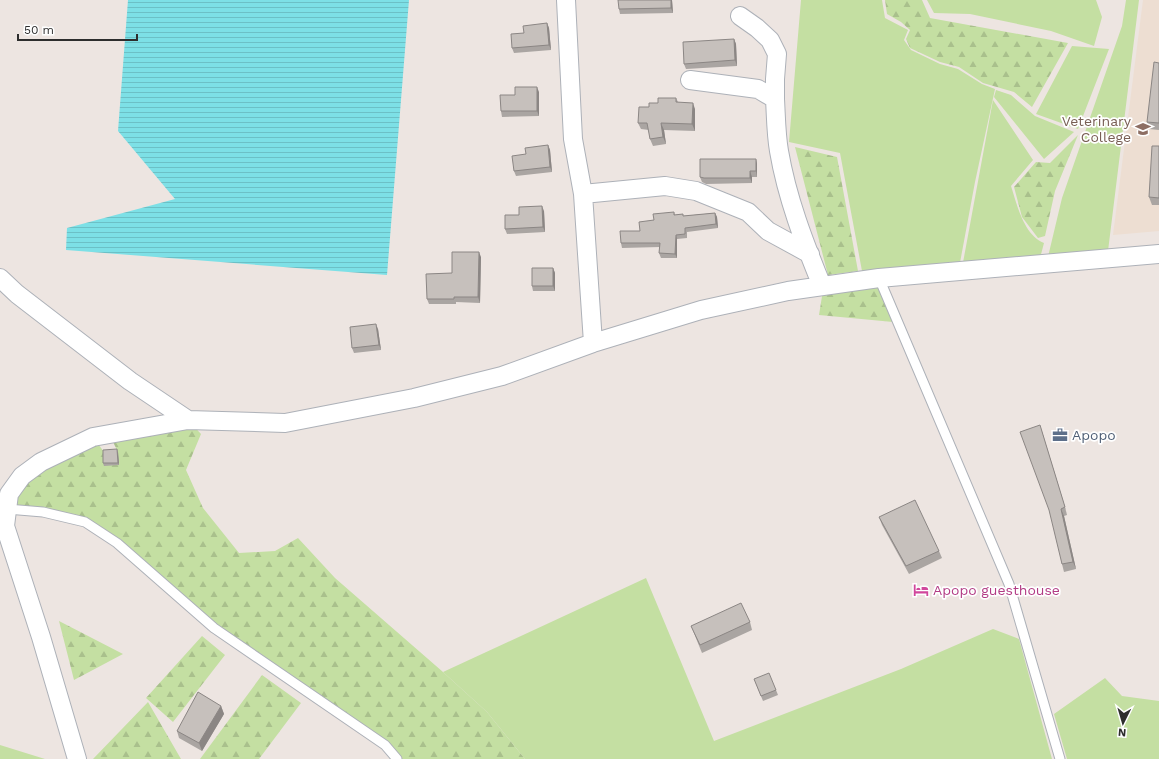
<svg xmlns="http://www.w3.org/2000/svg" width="1159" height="759" viewBox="0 0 1159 759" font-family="'Work Sans',sans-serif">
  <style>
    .education { fill: #edded2 }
    .grass { fill: #c4dfa2 }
    .forest { fill: url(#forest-firs) }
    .water { fill: url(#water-rules) }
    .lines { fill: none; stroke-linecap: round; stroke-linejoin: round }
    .lane-casing { stroke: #adb1b8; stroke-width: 11 }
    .street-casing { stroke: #adb1b8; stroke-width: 20 }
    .lane { stroke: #fff; stroke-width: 9 }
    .street { stroke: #fff; stroke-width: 18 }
    .wall { fill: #aaa5a2 }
    .shaded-wall { fill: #8b8684 }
    .building { fill: #c6c0bc; stroke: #8b8684 }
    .labels { text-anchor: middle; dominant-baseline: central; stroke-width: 3.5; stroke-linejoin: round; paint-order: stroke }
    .education-label { font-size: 14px; fill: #785e54; stroke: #fff; text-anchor: end }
    .service-label { font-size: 14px; fill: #4e5e75; stroke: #fff; text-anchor: start }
    .hotel-label { font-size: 14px; fill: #b23c85; stroke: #fff; text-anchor: start }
  </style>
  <defs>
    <pattern id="forest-firs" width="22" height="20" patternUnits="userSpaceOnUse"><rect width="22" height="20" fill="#c4dfa2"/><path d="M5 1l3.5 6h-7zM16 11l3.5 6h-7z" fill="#a9c08c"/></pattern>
    <pattern id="water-rules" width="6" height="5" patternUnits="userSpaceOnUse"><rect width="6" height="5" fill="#7de0e6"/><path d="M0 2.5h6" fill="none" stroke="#6cc0c6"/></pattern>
  </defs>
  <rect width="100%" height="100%" fill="#ede5e1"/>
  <path class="education" d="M1143 0H1159V231L1113 235Z"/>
  <path class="grass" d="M801 0H882L885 18 908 30 904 40 911 50 940 64 958 69 982 84 995 89 975 182 959 268 862 271 840 153 789 142Z
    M927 0H1096L1102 17 1094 46 1051 31 970 14 934 13Z
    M1126 0H1139L1108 251 1047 261 1062 198 1122 26Z
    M1072 46 1109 49 1078 129 1036 114Z
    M996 90 1011 95 1035 116 1074 132 1044 159 994 97Z
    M993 100 1033 160 1011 186C1017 205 1024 235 1044 243L1039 262 962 268Z
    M646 578 714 741 901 669 993 629 1019 639 1052 759H525L487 712 443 672Z
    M1105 678 1122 696 1159 701V759H1067L1054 714Z
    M0 745 45 759H0Z"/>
  <path class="forest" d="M885 0H922L930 18 1068 43 1032 107 1014 92 983 83 959 67 940 62 910 48 906 39 910 30 901 22 887 14Z
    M1078 135 1055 191 1045 236 1038 238 1022 217 1014 187 1036 162 1050 163Z
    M795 147 837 157 858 271 828 275Z
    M877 282 893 322 819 315 823 290Z
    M188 420 201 434 186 470 203 508 239 553 275 551 298 538 335 578 443 672 487 712 525 759H397L385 745 214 628 85 522 7 509 9 494 93 437 104 452H118L109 434Z
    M59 621 123 654 74 680Z
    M202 636 225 655 173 722 146 698Z
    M262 675 301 703 259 759H200Z
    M148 702 181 759H93Z"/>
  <path class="water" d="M128 0H409L387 275 66 250 67 228 175 199 118 131Z"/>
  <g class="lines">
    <g class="lane-casing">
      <path id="lane" d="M879 278 1009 584 1060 759
        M7 509 43 512 85 522 117 543 214 628 385 745 397 759"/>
    </g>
    <g class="street-casing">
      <path id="street" d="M566 0 573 139 583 194 593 343
        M740 16 757 28 770 40 777 54 775 79V99
        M690 80 758 89 775 99C776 116 776 134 779 151 787 198 804 242 822 286
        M583 194 665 186 696 191 748 212 768 231 810 254
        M0 278 17 294 130 381 188 420 285 423 414 398 502 376 593 343 701 310 788 291 879 278 1159 254
        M77 759 41 637 5 526 9 494 22 476 41 462 93 437 188 420"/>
    </g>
    <use href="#lane" class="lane"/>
    <use href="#street" class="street"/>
  </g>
  <path class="wall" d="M672 0 673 13 620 14 619 9Z
    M547 23 549 28 551 50 514 53 512 48 524 33Z
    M734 39 736 44 737 66 686 69 684 64Z
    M1159 63V130L1149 129 1147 122Z
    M539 92V116L502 117 501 111 515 95Z
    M676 98 678 102 695 109V131L664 130 666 144 653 146 650 139 649 130 641 129 638 123 649 107 658 103Z
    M548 145 550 150 552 172 516 176 514 171 526 154Z
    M1159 146V205H1152L1149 197Z
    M756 159 757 164V177H752V183L706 184 702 182 700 177Z
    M544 211 545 232 507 234 505 229 519 215Z
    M674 212 675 215 683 214V216L715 213 717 217 718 228 687 232V238L677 239V258H661L659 253 660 247 622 248 621 243 640 231 654 220Z
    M481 257 480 303 456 302V304H429L427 299 452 273Z
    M553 268 555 273V291H533L532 286Z
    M378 329 381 350 354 353 352 348Z
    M1040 425 1067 515 1064 516 1076 569 1064 572 1062 564Z
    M118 452 119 465 104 466 103 463Z
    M879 517 939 551 942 558 909 574 882 525Z
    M750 622 752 630 702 653 691 626Z
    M754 679 776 690 778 695 763 701Z
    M221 706 224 714 202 751 179 738 177 731Z"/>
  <path class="shaded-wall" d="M671 0H672L673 13 671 8Z
    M547 23 549 28 551 50 549 45Z
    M734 39 736 44 737 66 735 60Z
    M537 87 539 92V116L537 111Z
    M693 103 695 109V131L692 124Z
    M661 123 664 130 666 144 663 137Z
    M548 145 550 150 552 172 550 167Z
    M756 159 757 164V177L756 171Z
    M750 171 752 177V183L750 178Z
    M542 206 544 211 545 232 543 227Z
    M715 213 717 217 718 228 716 224Z
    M676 235 677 239V258L675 254Z
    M479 252 481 257 480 303 478 297Z
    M553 268 555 273V291L553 286Z
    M376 324 378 329 381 350 379 345Z
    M1040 425 1042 432 1067 515 1065 507Z
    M117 449 118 452 119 465 118 463Z
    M1061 509 1064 516 1076 569 1073 562Z
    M221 706 224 714 202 751 199 743Z"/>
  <path class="building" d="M618 0H671V8L619 9Z
    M547 23 549 45 512 48 511 34 524 33 523 26Z
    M734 39 735 60 684 64 683 42Z
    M1154 62 1159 63V123L1147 122Z
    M515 87H537V111H501L500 95H515Z
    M658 98H676V102L693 103 692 124 661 123 663 137 650 139 647 123H638L639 107H649V103H658Z
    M548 145 550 167 514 171 512 156 526 154 525 148Z
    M1152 146H1159V198L1149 197Z
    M700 159H756V171H750V178H704L700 177Z
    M542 206 543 227 505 229V215H519V207Z
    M674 212V215L683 214V216L715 213 716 224 685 228V234L676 235 675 254 659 253 660 243H621L620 231H640L639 222 654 220 653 214Z
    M452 252H479L478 297H454V299H427L426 274 452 273Z
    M532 268H553V286H532Z
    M376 324 379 345 352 348 350 327Z
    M1040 425 1065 507 1061 509 1073 562 1062 564 1049 510 1020 432Z
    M117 449 118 463H103V450Z
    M915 500 939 551 906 566 879 517Z
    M741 603 750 622 700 645 691 626Z
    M769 673 776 690 761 696 754 679Z
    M198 692 221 706 199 743 177 731Z"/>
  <defs>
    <g id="university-bare" transform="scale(1.2)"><path d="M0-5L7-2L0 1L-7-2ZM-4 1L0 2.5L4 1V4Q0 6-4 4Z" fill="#8d6e63" stroke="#fff" stroke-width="2.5" paint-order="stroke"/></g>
    <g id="office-bare" transform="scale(1.2)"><path d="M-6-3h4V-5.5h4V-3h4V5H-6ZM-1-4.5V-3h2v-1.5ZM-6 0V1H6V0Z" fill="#5c6f8a" stroke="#fff" stroke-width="2.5" paint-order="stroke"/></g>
    <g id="hotel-bare" transform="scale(1.2)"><path d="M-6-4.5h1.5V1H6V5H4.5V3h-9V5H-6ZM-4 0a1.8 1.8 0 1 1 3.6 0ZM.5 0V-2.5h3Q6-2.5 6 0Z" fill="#d1479c" stroke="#fff" stroke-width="2.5" paint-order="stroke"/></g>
  </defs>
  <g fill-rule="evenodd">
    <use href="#university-bare" x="1143" y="129"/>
    <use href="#office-bare" x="1060" y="435"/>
    <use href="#hotel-bare" x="921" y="590"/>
  </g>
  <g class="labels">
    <g class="education-label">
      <text x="1131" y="121">Veterinary<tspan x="1131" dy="16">College</tspan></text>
    </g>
    <g class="service-label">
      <text x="1072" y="435">Apopo</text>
    </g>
    <g class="hotel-label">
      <text x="933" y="590">Apopo guesthouse</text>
    </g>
  </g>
  <g transform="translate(1123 723) rotate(185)" stroke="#ffffff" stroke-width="3" paint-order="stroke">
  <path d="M0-3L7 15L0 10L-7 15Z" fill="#2d2d2d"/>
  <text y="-6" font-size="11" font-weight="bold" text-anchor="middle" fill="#2d2d2d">N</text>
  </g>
  <path d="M18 34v6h119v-6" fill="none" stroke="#2d2d2d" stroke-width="2"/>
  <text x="24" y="34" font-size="12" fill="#2d2d2d" stroke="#ffffff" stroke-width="3" paint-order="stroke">50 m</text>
</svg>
